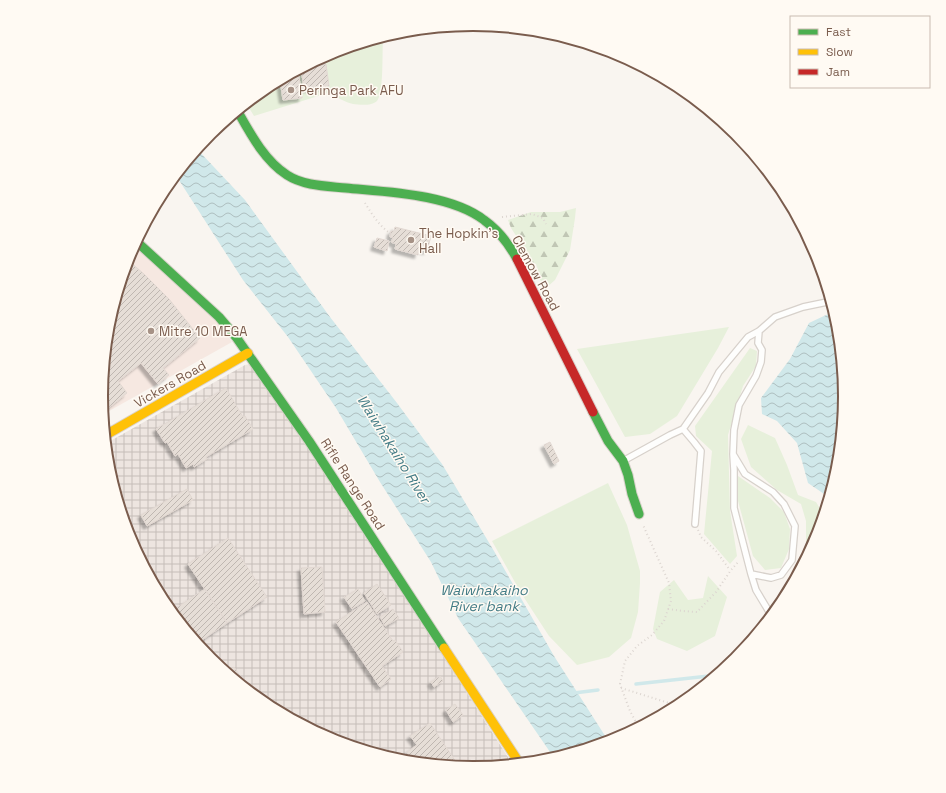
<svg xmlns="http://www.w3.org/2000/svg" width="946" height="793" viewBox="0 0 946 793" font-family="'Space Grotesk',sans-serif">
  <style>
    .commercial { fill: #f6e8e1 }
    .industrial { fill: url(#industrial-grid) }
    .green { fill: #e7f0db }
    .forest { fill: url(#forest-firs) }
    .water { fill: url(#water-waves) }
    .lines { fill: none; stroke-linecap: round; stroke-linejoin: round }
    .stream { stroke: #d0e8ea; stroke-width: 3.5 }
    .building { fill: url(#building-hatch); stroke: #e2d8d2; filter: url(#shadow) }
    .lane-casing { stroke: #d7d1cb; stroke-width: 8 }
    .fast-casing { stroke: #d9d2cb; stroke-width: 11 }
    .slow-casing { stroke: #d9d2cb; stroke-width: 11 }
    .jam-casing { stroke: #d9d2cb; stroke-width: 11 }
    .path { stroke: #dcd5d0; stroke-width: 2; stroke-dasharray: 1 3; stroke-linecap: butt }
    .lane { stroke: #fefefd; stroke-width: 5.5 }
    .fast { stroke: #4caf50; stroke-width: 9 }
    .slow { stroke: #ffc107; stroke-width: 9 }
    .jam { stroke: #c62828; stroke-width: 9 }
    .poi-dot { fill: #a69286; stroke: #fffaf3; stroke-width: 1.5 }
    .labels { text-anchor: middle; dominant-baseline: central; stroke-width: 3; stroke-linejoin: round; paint-order: stroke }
    .poi-label { font-size: 13px; fill: #7a5c4d; stroke: #fffaf3; text-anchor: start }
    .street-label { font-size: 13px; fill: #7a5c4d; stroke: #fffaf3 }
    .water-label { font-size: 14px; font-style: italic; fill: #437c86; stroke: #fffaf3 }
    .rim { fill: none; stroke: #7a5c4d; stroke-width: 2 }
  </style>
  <defs>
    <pattern id="industrial-grid" width="8" height="8" patternUnits="userSpaceOnUse"><rect width="8" height="8" fill="#ede5e0"/><path d="M0 4h8M4 0v8" fill="none" stroke="#c5bdb8"/></pattern>
    <pattern id="forest-firs" width="22" height="20" patternUnits="userSpaceOnUse"><rect width="22" height="20" fill="#e7f0db"/><path d="M5 1l3.5 6h-7zM16 11l3.5 6h-7z" fill="#c0c6b4"/></pattern>
    <pattern id="water-waves" width="16" height="10" patternUnits="userSpaceOnUse"><rect width="16" height="10" fill="#d0e8ea"/><path d="M0 5q4-4 8 0t8 0" fill="none" stroke="#aebfc0"/></pattern>
    <pattern id="building-hatch" width="6" height="6" patternUnits="userSpaceOnUse"><rect width="6" height="6" fill="#e6ded7"/><path d="M-1 1l2-2M0 6l6-6M5 7l2-2" fill="none" stroke="#bfb7b1"/></pattern>
    <filter id="shadow"><feDropShadow dx="-3.5" dy="3.5" stdDeviation="1" flood-color="#0004"/></filter>
  </defs>
  <rect width="100%" height="100%" fill="#f9f5f0"/>
  <path class="commercial" d="M135 243 196 295 232 342 102 415 101 396 108 324 129 254Z"/>
  <path class="industrial" d="M256 364 513 765 473 769 400 762 330 741 266 706 209 660 163 603 129 539 108 469 105 444 245 365Z"/>
  <path class="green" d="M457 26 383 40C382 51 384 93 377 101 372 106 360 105 353 104 346 103 335 96 328 93L254 116 246 103 266 87 331 52 401 31Z
    M729 327 718 348 677 416 650 434 625 437 577 349Z
    M750 348 757 351 756 366 743 386 728 435 730 511 737 556 730 564 704 534 712 451 696 436 695 426Z
    M748 425 775 438 787 465 798 495 816 502 824 515 817 539 804 564 806 557V521L801 504 777 490 751 467 741 439Z
    M738 476 770 498 784 512 790 529 789 549 781 568 765 570 753 556 738 501Z
    M608 483 627 525 640 571V583L638 612 631 638 609 657 577 665 549 636 521 593 492 541Z
    M708 576 727 597 715 636 687 651 657 639 653 629 660 592 674 580 688 600 703 598Z"/>
  <path class="forest" d="M576 208 575 218 570 250 555 280 545 289 536 272 538 270 536 264 532 262 522 245 511 228 508 220 531 212H560Z"/>
  <path class="water" d="M197 149 245 200 330 317 397 403 442 464 494 551 554 656 609 742 555 759 550 752 458 618 431 562 380 482 336 408 288 337 243 280 177 177 175 176Z
    M835 313 838 324 845 397 838 469 830 498 808 483 797 443 777 421 762 414 761 398 790 359 809 323 826 315Z"/>
  <g class="lines">
    <path class="stream" d="M636 684 718 675
      M574 693 598 690"/>
  </g>
  <path class="building" d="M326 64 329 86 304 89 301 68Z
    M298 70 302 98 283 100 280 80Z
    M395 227 431 236 427 251 419 249 418 255 395 249 396 244 391 242 393 238 390 237 391 231H394Z
    M377 238 389 241 387 251 374 247Z
    M127 259 145 275 169 299 200 338 163 368 169 375 158 384 141 363 118 381 127 393 102 413 101 396 108 324Z
    M226 388 243 417 245 416 253 429 206 457 207 459 194 467 193 464 186 468 178 454 175 456 167 442 165 443 156 429Z
    M550 442 559 461 554 464 544 445Z
    M187 489 193 500 147 526 141 515Z
    M228 538 267 597 227 623 188 564Z
    M143 562 150 573 148 575 142 563Z
    M322 567 325 612 304 614 301 568Z
    M377 584 391 605 377 614 364 593Z
    M205 589 227 623 202 640 221 670 209 660 170 612Z
    M358 589 365 601 352 609 344 597Z
    M367 602 393 641 395 640 403 652 382 666 391 679 380 687 336 622Z
    M393 609 399 618 385 626 380 617Z
    M234 667 243 680 238 683 225 673Z
    M440 676 443 681 434 687 431 682Z
    M455 704 463 715 453 722 446 710Z
    M296 716 298 723 289 718Z
    M307 722 310 730 300 724Z
    M430 723 460 768 414 763 407 752 417 745 410 736Z"/>
  <g class="lines">
    <g class="lane-casing">
      <path id="lane" d="M310 63 322 61
        M683 429 694 442 701 451 695 524
        M733 454 734 470V508L751 574 771 578 781 575 792 560 795 526 784 504 773 492 745 474 733 454 734 430 739 405 756 376 761 362 762 350 758 343 759 331
        M623 461 670 435 683 429 708 393 719 372 748 337 759 331 775 317 803 307 832 301
        M751 574 756 590 771 615"/>
    </g>
    <g class="fast-casing">
      <path id="fast" d="M237 110C250 133 264 160 287 175 304 186 326 186 346 188 387 192 450 194 484 220 498 230 509 244 517 259
        M136 241 219 317 236 337 309 441 444 648
        M593 412 608 441 623 461 628 475 632 494 639 514"/>
    </g>
    <g class="slow-casing">
      <path id="slow" d="M104 436 248 353
        M444 648 520 764"/>
    </g>
    <g class="jam-casing">
      <path id="jam" d="M517 259 593 412"/>
    </g>
    <path class="path" d="M365 203C372 214 379 226 391 234
      M502 217 532 214 543 218 546 224
      M698 530 701 537 716 551 730 570
      M668 609 683 611 697 612 716 592 731 570 739 561
      M621 688 669 703 679 707
      M639 728 630 711 620 684 625 661 637 646 652 635 664 621 671 601 669 583 643 525"/>
    <use href="#lane" class="lane"/>
    <use href="#fast" class="fast"/>
    <use href="#slow" class="slow"/>
    <use href="#jam" class="jam"/>
  </g>
  <g class="poi-dot">
    <circle cx="291" cy="90" r="4"/>
    <circle cx="411" cy="240" r="4"/>
    <circle cx="151" cy="331" r="4"/>
  </g>
  <g class="labels">
    <g class="poi-label">
      <text x="299" y="90">Peringa Park AFU</text>
      <text x="419" y="233">The Hopkin's<tspan x="419" dy="15">Hall</tspan></text>
      <text x="159" y="331">Mitre 10 MEGA</text>
    </g>
    <g class="street-label">
      <text transform="translate(536 273) rotate(61)">Clemow Road</text>
      <text transform="translate(170 384) rotate(-30)">Vickers Road</text>
      <text transform="translate(353 484) rotate(57)">Rifle Range Road</text>
    </g>
    <g class="water-label">
      <text transform="translate(394 449) rotate(58)">Waiwhakaiho River</text>
      <text x="484" y="590">Waiwhakaiho<tspan x="484" dy="16">River bank</tspan></text>
    </g>
  </g>
  <path d="M0 0H946V793H0ZM108 396a365 365 0 1 1 730 0a365 365 0 1 1-730 0Z" fill="#fffaf3" fill-rule="evenodd"/>
  <path class="rim" d="M108 396a365 365 0 1 1 730 0a365 365 0 1 1-730 0Z"/>
  <rect x="790" y="16" width="140" height="72" fill="#fffaf3" stroke="#cabbb1"/>
  <rect x="798" y="29" width="20" height="6" fill="#4caf50" stroke="#cabbb1"/>
  <text x="826" y="36" font-size="12" fill="#7a5c4d">Fast</text>
  <rect x="798" y="49" width="20" height="6" fill="#ffc107" stroke="#cabbb1"/>
  <text x="826" y="56" font-size="12" fill="#7a5c4d">Slow</text>
  <rect x="798" y="69" width="20" height="6" fill="#c62828" stroke="#cabbb1"/>
  <text x="826" y="76" font-size="12" fill="#7a5c4d">Jam</text>
</svg>
